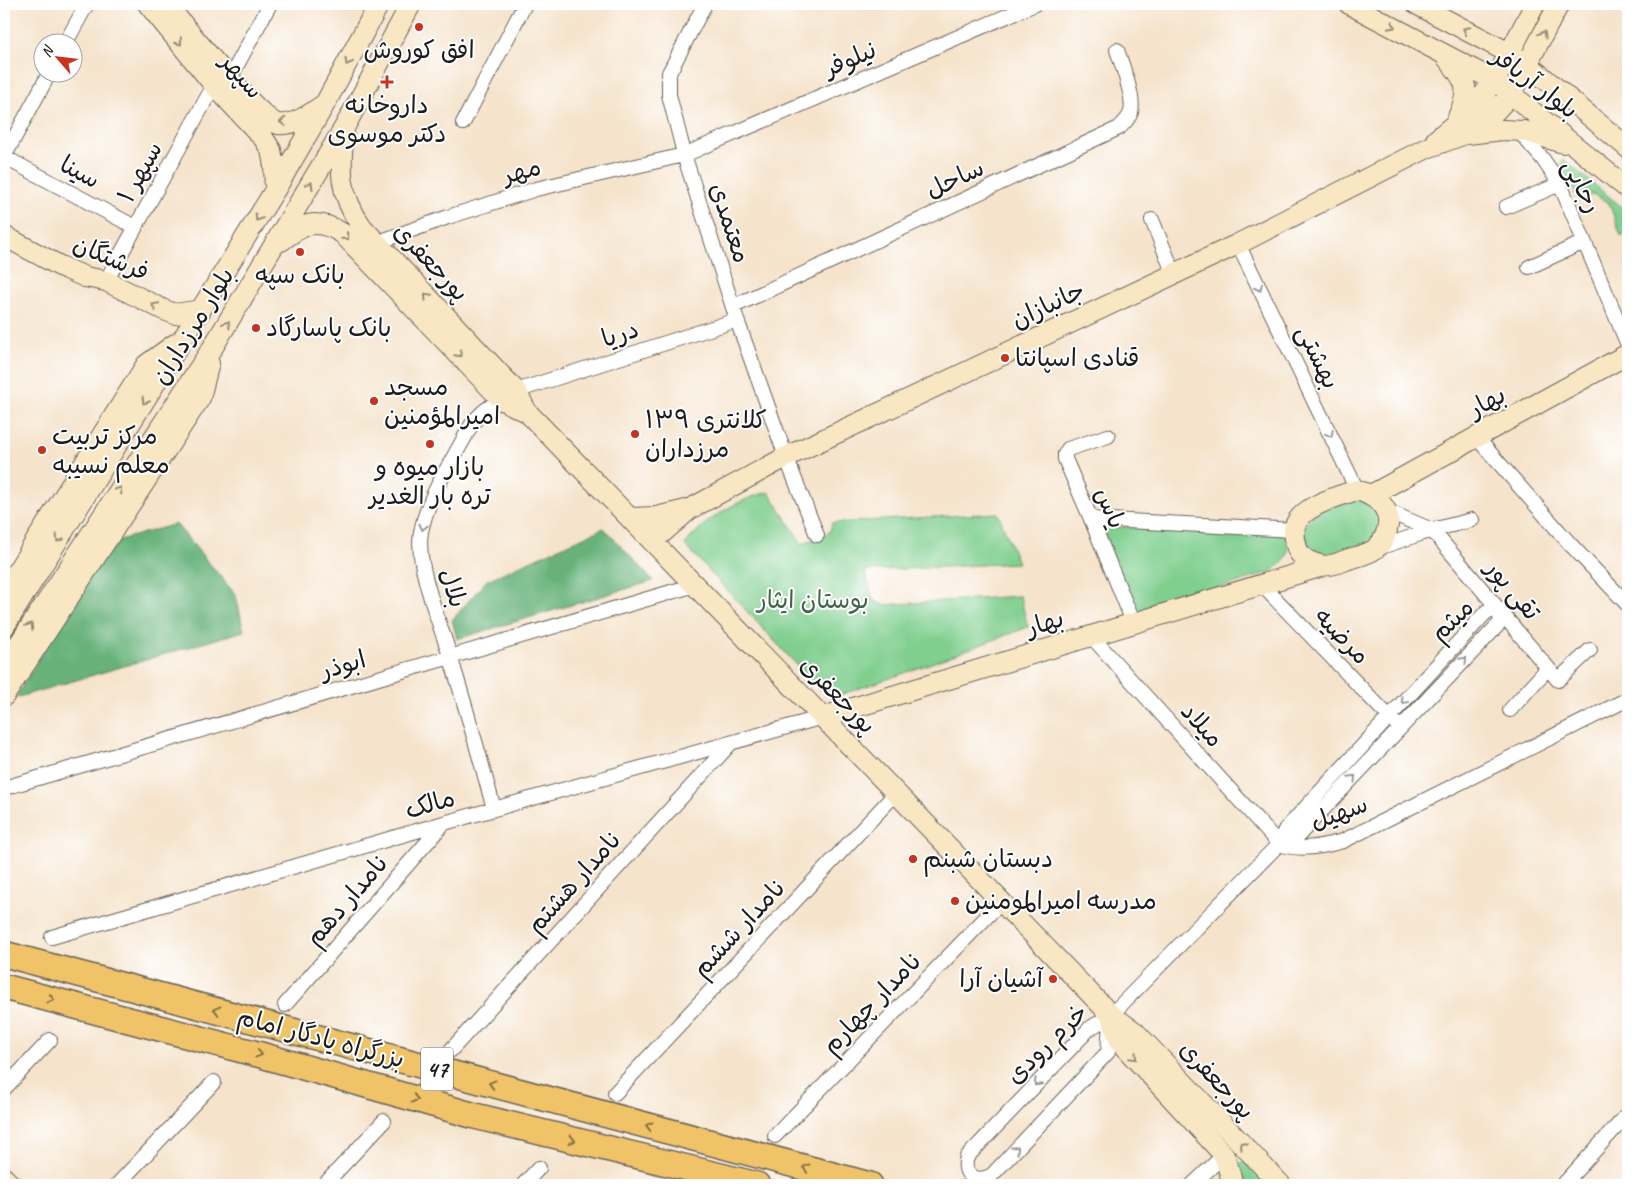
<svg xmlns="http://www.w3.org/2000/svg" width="1632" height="1189" viewBox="0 0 1632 1189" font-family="Caveat,'Playpen Sans Arabic',sans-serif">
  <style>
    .green { fill: #80cf8f; stroke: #4e7656 }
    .forest { fill: #68b27a; stroke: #42674b }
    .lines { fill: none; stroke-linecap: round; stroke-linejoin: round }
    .street-casing { stroke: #686259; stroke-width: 16 }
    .secondary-casing { stroke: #686259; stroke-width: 22 }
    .highway-casing { stroke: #686259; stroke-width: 28 }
    .street { stroke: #fff; stroke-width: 14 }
    .secondary { stroke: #f9e7c3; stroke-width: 20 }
    .highway { stroke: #f1c369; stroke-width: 25 }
    .oneway { stroke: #968c78 }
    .oneway2 { stroke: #999 }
    .oneway3 { stroke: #867042 }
    .poi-dot { fill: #c8321e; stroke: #fff; stroke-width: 2 }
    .labels { text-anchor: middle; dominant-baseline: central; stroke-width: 4; stroke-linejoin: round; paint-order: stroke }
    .shield { fill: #fff; stroke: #606060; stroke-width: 1 }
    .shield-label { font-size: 24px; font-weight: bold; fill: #1c1c1c }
    .poi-label { font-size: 25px; fill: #1c1c1c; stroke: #fff; text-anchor: start }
    .street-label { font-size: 25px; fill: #1c1c1c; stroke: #fff }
    .park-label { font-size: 25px; fill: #44644a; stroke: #fff }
  </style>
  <rect width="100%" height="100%" fill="#fff"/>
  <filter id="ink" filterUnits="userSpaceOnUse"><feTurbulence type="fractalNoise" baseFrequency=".02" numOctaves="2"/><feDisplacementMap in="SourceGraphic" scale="10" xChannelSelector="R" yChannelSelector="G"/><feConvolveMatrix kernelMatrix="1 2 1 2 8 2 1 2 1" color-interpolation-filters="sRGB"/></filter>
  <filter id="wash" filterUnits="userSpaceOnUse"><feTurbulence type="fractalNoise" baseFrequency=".0096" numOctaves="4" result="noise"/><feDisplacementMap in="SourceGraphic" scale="20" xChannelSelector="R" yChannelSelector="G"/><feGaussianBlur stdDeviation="1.12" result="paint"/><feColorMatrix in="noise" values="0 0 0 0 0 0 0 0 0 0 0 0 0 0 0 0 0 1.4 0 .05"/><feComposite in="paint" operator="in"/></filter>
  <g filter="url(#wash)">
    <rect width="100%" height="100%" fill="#f5e3cb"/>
    <path class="green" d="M1564 160 1628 212V232L1621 236 1609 203 1593 194 1579 201 1561 165Z
      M769 492 802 544 830 532 832 523 998 513 1018 563 865 571 873 600 883 605 1020 596 1028 627 902 674 840 695 825 689 809 678 685 545C703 520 740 498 769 492Z
      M1356 498 1366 500 1381 515 1376 541 1343 555 1317 556C1309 549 1303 544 1304 533 1305 510 1338 505 1356 498Z
      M1100 526 1287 534C1291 556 1287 562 1268 573L1136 614Z
      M1243 1161 1270 1185H1237L1238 1164Z"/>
    <path class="forest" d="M176 524 236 595 244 631 15 698 109 543Z
      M604 528 653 581 457 639 452 620 487 580Z"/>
  </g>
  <g filter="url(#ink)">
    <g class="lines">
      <g class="street-casing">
        <path id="street" d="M705 4 669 73V95L686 161 737 320 786 457 817 535
          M66 42 87 4
          M230 78 270 4
          M463 123 525 4
          M1523 136 1542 158 1560 184 1628 345
          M4 157 135 227
          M4 157 50 72
          M1506 207 1560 184
          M1152 220 1174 274
          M376 243 448 217 536 189 684 155 1035 4
          M1238 244 1357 490
          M1529 267 1584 242
          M106 281 214 85
          M734 306 1119 128C1124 123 1129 119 1131 112 1135 98 1122 65 1117 50
          M516 391 737 320
          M1108 436 1068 449 1065 454V459L1091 519 1134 624
          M1477 438 1571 545 1628 605
          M1387 511 1432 530 1558 680 1590 650
          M1091 519 1294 530
          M1375 549 1432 530 1472 520
          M1262 585 1395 723
          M1092 637 1279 844
          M1510 710 1548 668
          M4 788 695 585
          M494 809C480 758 466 707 450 656 440 623 415 564 421 532 428 495 452 462 469 429 477 415 487 407 502 400
          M1279 843 1294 840 1500 623 1501 610
          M1279 844 1285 830 1487 611 1501 610
          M52 937 444 823 823 717
          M285 1005 444 823
          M1110 1023 1108 1052 992 1175C977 1184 961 1176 967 1157L1089 1029 1111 1015 1279 844C1301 851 1321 847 1343 841L1628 699
          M451 1050 730 744
          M4 1089 50 1040
          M615 1093 896 793
          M775 1136 1001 902
          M117 1185 214 1082
          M324 1185 384 1121
          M523 1185 539 1168
          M1192 1185 1224 1155
          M1563 1185 1628 1114"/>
      </g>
      <g class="secondary-casing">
        <path id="secondary" d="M148 4 214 85 264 139 271 150 274 166 275 190
          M166 4C181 22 262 122 278 124 294 126 310 114 323 105
          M1349 4 1495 81 1628 189
          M1416 4 1509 53 1527 64 1628 148
          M1447 58C1467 82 1471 88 1458 117
          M344 128C340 168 338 193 362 227L516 391 527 412 1111 1015 1135 1032 1281 1185
          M1467 134 1503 130 1524 131 1563 143
          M1436 140 1469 112 1495 81 1535 4
          M4 236 60 266 85 277 106 281 164 310 175 314 201 310
          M281 241C303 224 315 217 342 233L502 400 527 412
          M1357 490C1376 496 1393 508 1387 530 1385 537 1381 545 1375 549 1367 555 1355 557 1346 560 1339 563 1327 567 1320 565 1308 562 1298 557 1296 544 1295 539 1294 533 1294 529 1298 507 1338 496 1357 490Z
          M1371 495 1628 354
          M630 518 656 517 686 510
          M653 541 690 509 786 457 1238 244 1427 148 1465 134 1488 119 1512 93 1559 4
          M4 592 146 365 175 344
          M4 627 275 190 326 102 379 4
          M4 667 213 347 344 128 411 4
          M4 696 200 398 209 363
          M823 717 1323 566
          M1111 1015 1120 1042 1224 1155 1231 1177 1230 1185
          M4 1178 11 1185"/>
      </g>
      <g class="highway-casing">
        <path id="highway" d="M4 954 870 1185
          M4 987 261 1055 475 1116 757 1185"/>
      </g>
      <use href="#street" class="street"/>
      <use href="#secondary" class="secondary"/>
      <use href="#highway" class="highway"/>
    </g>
    <defs><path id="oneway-chevron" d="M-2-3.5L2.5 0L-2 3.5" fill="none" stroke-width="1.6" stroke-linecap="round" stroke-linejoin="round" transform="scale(1.25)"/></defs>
    <g class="oneway">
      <use href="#oneway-chevron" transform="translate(1392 26) rotate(28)"/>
      <use href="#oneway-chevron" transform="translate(1466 30) rotate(-152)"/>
      <use href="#oneway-chevron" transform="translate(1543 34) rotate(-62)"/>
      <use href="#oneway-chevron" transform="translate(179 42) rotate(51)"/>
      <use href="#oneway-chevron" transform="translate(348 62) rotate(118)"/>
      <use href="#oneway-chevron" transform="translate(283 122) rotate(178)"/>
      <use href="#oneway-chevron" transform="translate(310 185) rotate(-59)"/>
      <use href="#oneway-chevron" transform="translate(258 218) rotate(122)"/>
      <use href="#oneway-chevron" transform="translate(346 237) rotate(40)"/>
      <use href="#oneway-chevron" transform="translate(427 296) rotate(-133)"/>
      <use href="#oneway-chevron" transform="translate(155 306) rotate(-153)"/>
      <use href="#oneway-chevron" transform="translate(227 324) rotate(-59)"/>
      <use href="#oneway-chevron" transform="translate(459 354) rotate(46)"/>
      <use href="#oneway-chevron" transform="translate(145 401) rotate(122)"/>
      <use href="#oneway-chevron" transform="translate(119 490) rotate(-57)"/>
      <use href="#oneway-chevron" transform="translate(59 539) rotate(122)"/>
      <use href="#oneway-chevron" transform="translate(30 626) rotate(-57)"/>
      <use href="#oneway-chevron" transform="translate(1134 1057) rotate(47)"/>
      <use href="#oneway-chevron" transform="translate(1243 1145) rotate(-133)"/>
    </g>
    <g class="oneway2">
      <use href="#oneway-chevron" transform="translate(1259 288) rotate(64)"/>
      <use href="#oneway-chevron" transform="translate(1330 434) rotate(64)"/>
      <use href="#oneway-chevron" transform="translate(423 527) rotate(103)"/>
      <use href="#oneway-chevron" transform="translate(1464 660) rotate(-46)"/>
      <use href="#oneway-chevron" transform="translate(1404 701) rotate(132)"/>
      <use href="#oneway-chevron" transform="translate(1353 778) rotate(-47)"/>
      <use href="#oneway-chevron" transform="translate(1037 1083) rotate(134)"/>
      <use href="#oneway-chevron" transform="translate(1016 1149) rotate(-47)"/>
    </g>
    <g class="oneway3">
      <use href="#oneway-chevron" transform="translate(51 999) rotate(15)"/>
      <use href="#oneway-chevron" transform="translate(217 1010) rotate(-165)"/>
      <use href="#oneway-chevron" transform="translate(259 1054) rotate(15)"/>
      <use href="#oneway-chevron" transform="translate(492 1084) rotate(-165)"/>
      <use href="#oneway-chevron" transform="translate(415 1099) rotate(16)"/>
      <use href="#oneway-chevron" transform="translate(649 1126) rotate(-165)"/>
      <use href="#oneway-chevron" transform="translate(572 1140) rotate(14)"/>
      <use href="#oneway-chevron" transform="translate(806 1168) rotate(-165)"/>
    </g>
  </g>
  <g class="poi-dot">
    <circle cx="419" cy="27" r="5"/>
    <path d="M384.5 74.5h5v5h5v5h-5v5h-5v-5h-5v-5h5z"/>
    <circle cx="300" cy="252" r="5"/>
    <circle cx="256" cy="328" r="5"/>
    <circle cx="1005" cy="358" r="5"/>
    <circle cx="374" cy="401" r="5"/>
    <circle cx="635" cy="434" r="5"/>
    <circle cx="430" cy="444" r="5"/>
    <circle cx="42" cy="450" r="5"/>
    <circle cx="913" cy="859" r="5"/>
    <circle cx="955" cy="901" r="5"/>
    <circle cx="1053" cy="979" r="5"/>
  </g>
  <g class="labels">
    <rect class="shield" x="421" y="1047.5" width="32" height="43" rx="4"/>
    <g class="shield-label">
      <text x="437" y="1069">47</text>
    </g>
    <g class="poi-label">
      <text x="419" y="50" text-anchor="middle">افق کوروش</text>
      <text x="387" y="105" text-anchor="middle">داروخانه<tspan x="387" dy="29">دکتر موسوی</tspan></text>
      <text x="300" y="275" text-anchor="middle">بانک سپه</text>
      <text x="266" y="328">بانک پاسارگاد</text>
      <text x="1015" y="358">قنادی اسپانتا</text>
      <text x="384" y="387">مسجد<tspan x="384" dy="29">امیرالمؤمنین</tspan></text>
      <text x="645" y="420">کلانتری ۱۳۹<tspan x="645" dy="29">مرزداران</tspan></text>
      <text x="52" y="436">مرکز تربیت<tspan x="52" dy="29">معلم نسیبه</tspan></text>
      <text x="430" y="467" text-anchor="middle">بازار میوه و<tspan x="430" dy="29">تره بار الغدیر</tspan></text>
      <text x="923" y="859">دبستان شبنم</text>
      <text x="965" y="901">مدرسه امیرالمومنین</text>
      <text x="1043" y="979" text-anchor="end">آشیان آرا</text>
    </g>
    <g class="street-label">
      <text transform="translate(850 59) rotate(-23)">نیلوفر</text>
      <text transform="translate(242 76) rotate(49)">سپهر</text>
      <text transform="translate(1535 83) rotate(37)">بلوار آریافر</text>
      <text transform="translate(522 171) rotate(-15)">مهر</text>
      <text transform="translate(80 172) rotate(28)">سینا</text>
      <text transform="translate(140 172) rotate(-61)">سپهر ۱</text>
      <text transform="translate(955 179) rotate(-25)">ساحل</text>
      <text transform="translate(1582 186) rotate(63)">رجایی</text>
      <text transform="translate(730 223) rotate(72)">معتمدی</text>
      <text transform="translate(111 258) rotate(23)">فرشتگان</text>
      <text transform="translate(431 262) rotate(47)">پورجعفری</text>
      <text transform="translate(1048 305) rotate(-25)">جانبازان</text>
      <text transform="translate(193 326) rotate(-58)">بلوار مرزداران</text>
      <text transform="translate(620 334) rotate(-18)">دریا</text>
      <text transform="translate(1318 357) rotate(64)">بهشتی</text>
      <text transform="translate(1487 402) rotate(-29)">بهار</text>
      <text transform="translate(1110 508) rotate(67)">یاس</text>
      <text transform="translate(453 588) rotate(73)">بلال</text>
      <text transform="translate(1513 590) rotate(50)">تقی پور</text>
      <text transform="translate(1452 620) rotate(-44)">میثم</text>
      <text transform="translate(1045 623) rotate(-17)">بهار</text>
      <text transform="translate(1342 636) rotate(46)">مرضیه</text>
      <text transform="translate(343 665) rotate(-16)">ابوذر</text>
      <text transform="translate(838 695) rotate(46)">پورجعفری</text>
      <text transform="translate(1202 725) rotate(48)">میلاد</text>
      <text transform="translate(430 804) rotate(-16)">مالک</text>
      <text transform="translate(1339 813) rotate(-20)">سهیل</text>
      <text transform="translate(574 882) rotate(-48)">نامدار هشتم</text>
      <text transform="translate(347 900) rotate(-49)">نامدار دهم</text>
      <text transform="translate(739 928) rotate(-47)">نامدار ششم</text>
      <text transform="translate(872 1003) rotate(-46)">نامدار چهارم</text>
      <text transform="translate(321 1038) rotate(15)">بزرگراه یادگار امام</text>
      <text transform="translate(1047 1044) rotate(-44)">خرم‌ رودی</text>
      <text transform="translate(1217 1080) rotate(47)">پورجعفری</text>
    </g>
    <g class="park-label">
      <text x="813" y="600">بوستان ایثار</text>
    </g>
  </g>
  <rect width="1632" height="1189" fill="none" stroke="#fff" stroke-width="20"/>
  <g transform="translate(58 58) rotate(298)"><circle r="24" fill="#ffffff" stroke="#a4a4a4"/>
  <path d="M0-4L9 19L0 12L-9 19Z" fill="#c8321e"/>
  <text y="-8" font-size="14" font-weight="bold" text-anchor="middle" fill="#1c1c1c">N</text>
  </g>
</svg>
